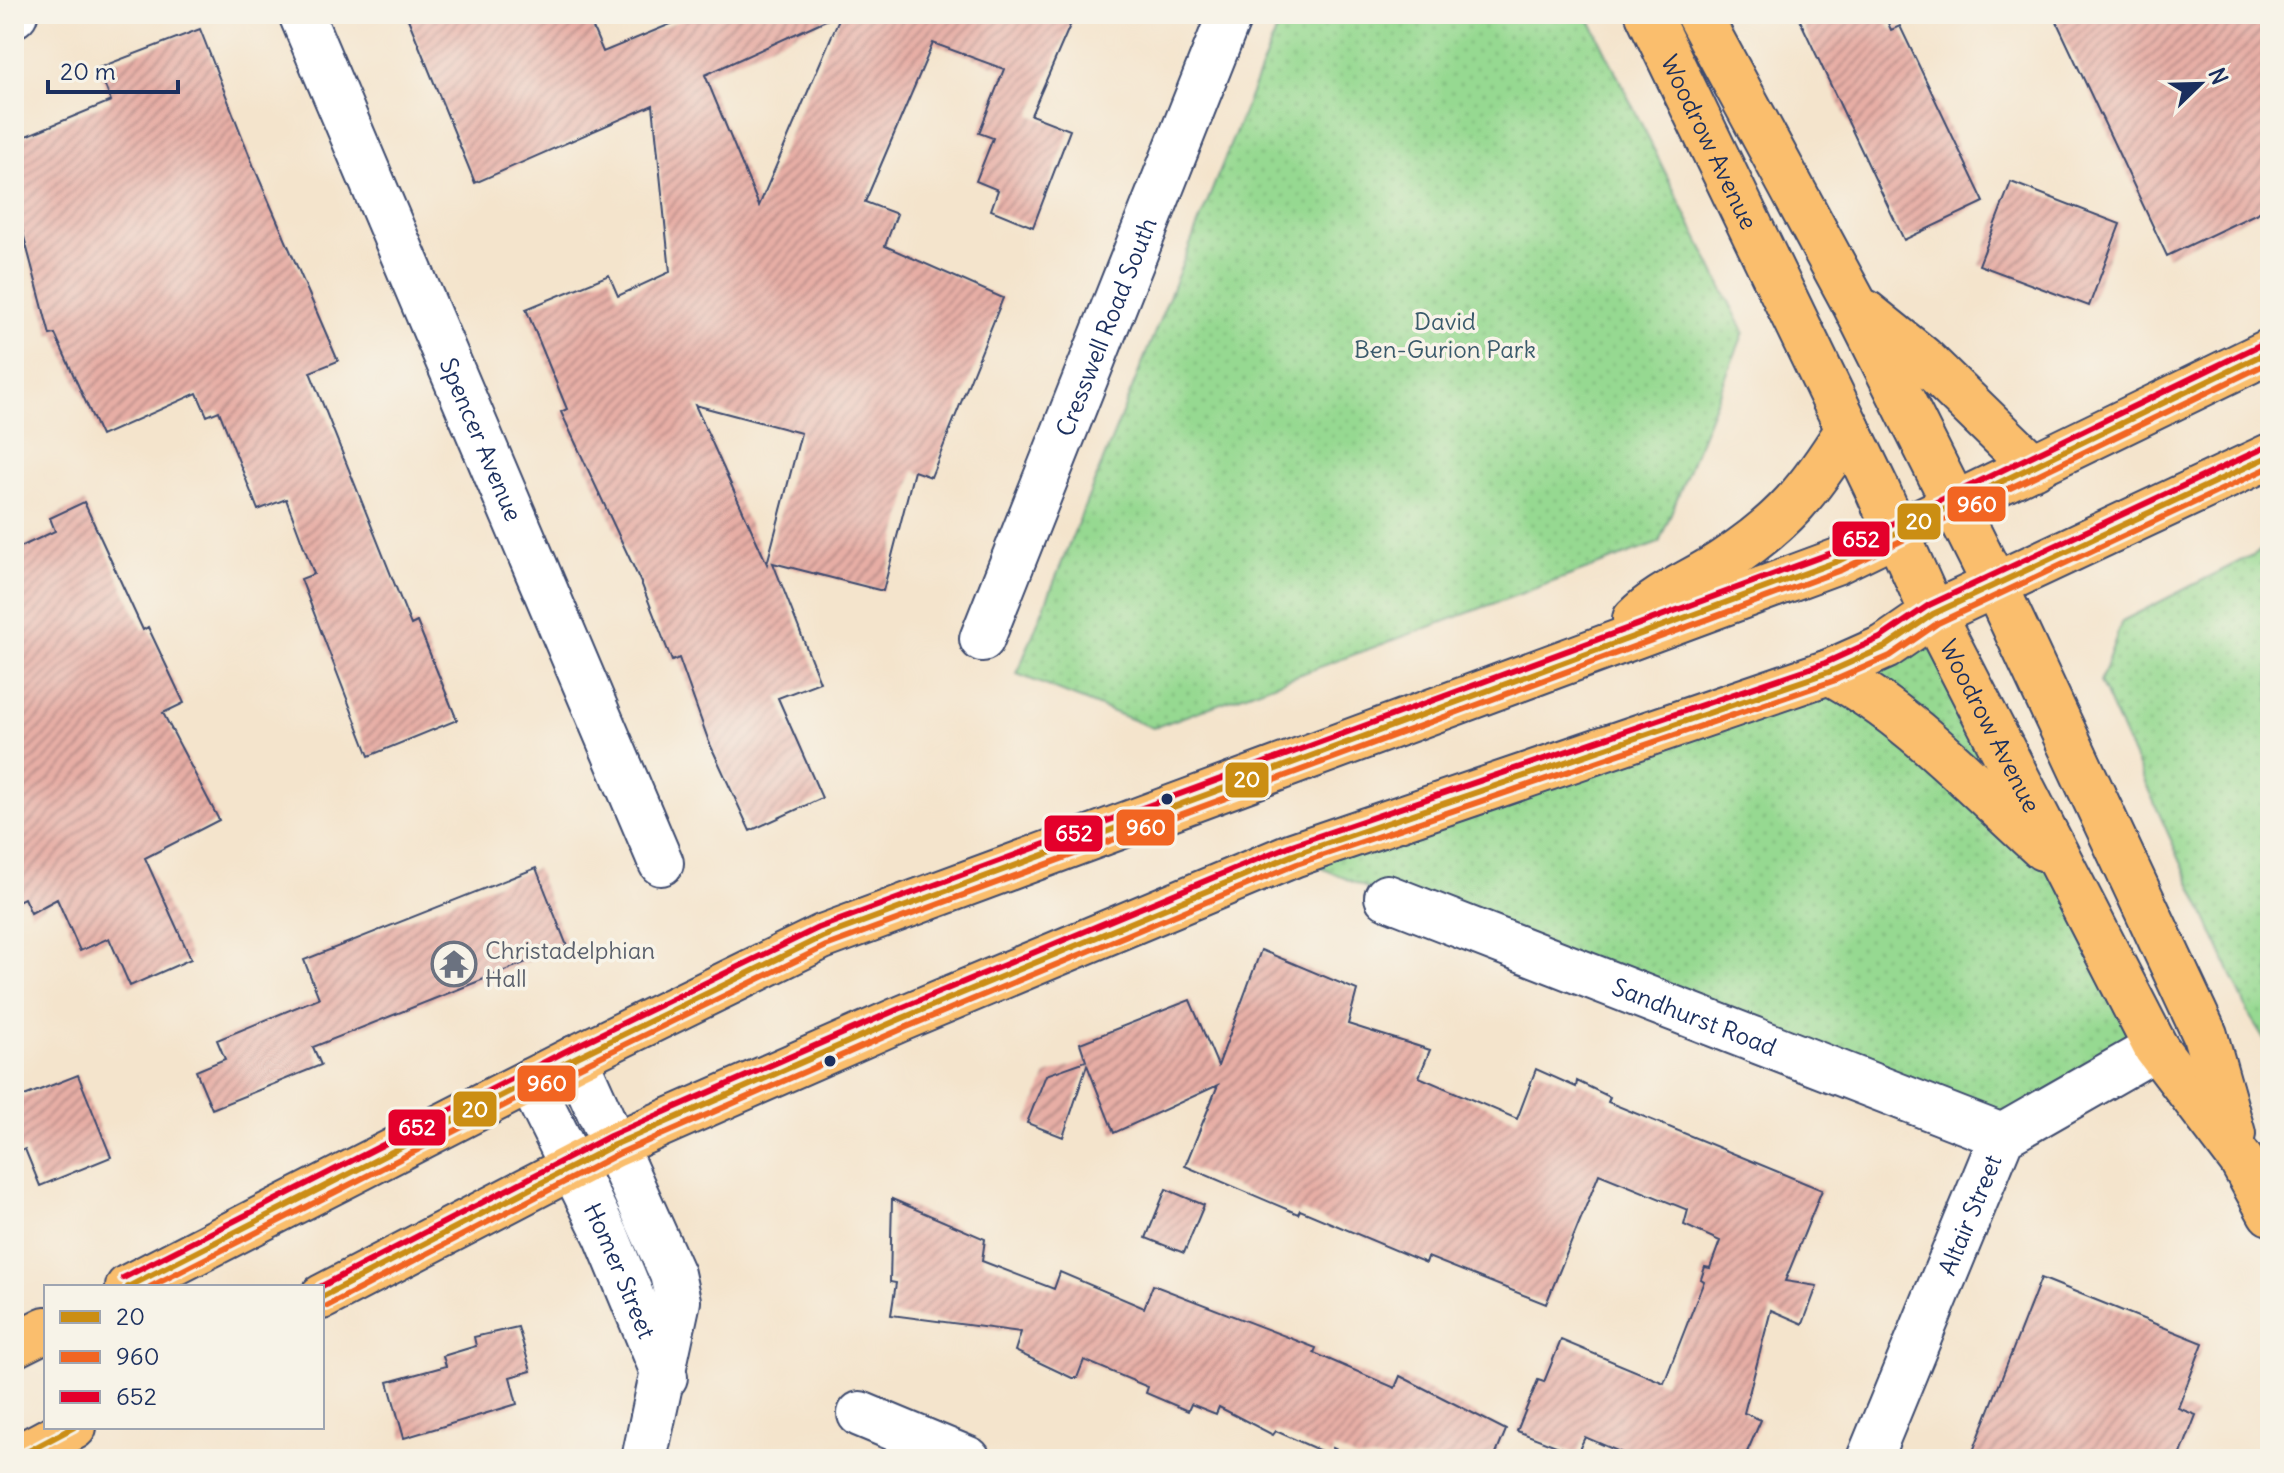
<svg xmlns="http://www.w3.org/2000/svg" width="2284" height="1473" viewBox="0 0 2284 1473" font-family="Delius,sans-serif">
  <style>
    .park { fill: url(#park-dots); stroke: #588478; stroke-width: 2 }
    .building { fill: url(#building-hatch); fill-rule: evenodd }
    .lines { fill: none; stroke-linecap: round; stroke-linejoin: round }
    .minor-casing { stroke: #3c4a6e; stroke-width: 48 }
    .major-casing { stroke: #3c4a6e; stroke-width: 48 }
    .minor { stroke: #fff; stroke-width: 44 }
    .major { stroke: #fabe6d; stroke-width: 44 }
    .bus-1-casing { stroke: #f7f3e8; stroke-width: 12 }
    .bus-2-casing { stroke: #f7f3e8; stroke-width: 12 }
    .bus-3-casing { stroke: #f7f3e8; stroke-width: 12 }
    .bus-1 { stroke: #cb8e13; stroke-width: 6 }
    .bus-2 { stroke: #f26522; stroke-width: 6 }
    .bus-3 { stroke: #e4002b; stroke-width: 6 }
    .bus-dot { fill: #1b2f5e; stroke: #f7f3e8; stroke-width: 3 }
    .labels { text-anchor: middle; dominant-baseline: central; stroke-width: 7; stroke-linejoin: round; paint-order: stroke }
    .street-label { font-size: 24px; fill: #1b2f5e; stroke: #f7f3e8 }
    .park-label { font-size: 24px; fill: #3a5a6b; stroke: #f7f3e8 }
    .worship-label { font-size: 24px; fill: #5b616d; stroke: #f7f3e8; text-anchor: start }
    .line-badge { stroke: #f7f3e8; stroke-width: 3 }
    .badge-label { font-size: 22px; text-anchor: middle; font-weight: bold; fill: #fff }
  </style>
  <defs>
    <pattern id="park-dots" width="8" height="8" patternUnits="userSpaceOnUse" patternTransform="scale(2)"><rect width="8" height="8" fill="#96d991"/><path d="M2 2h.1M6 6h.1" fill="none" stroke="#81bb7f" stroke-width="1.8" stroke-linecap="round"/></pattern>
    <pattern id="building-hatch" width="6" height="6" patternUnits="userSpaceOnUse" patternTransform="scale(2)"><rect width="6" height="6" fill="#e7aea5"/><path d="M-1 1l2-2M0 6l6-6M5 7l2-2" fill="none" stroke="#ba8e8a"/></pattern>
  </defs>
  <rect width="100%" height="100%" fill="#f7f3e8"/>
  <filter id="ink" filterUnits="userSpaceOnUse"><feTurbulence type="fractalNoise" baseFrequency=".0125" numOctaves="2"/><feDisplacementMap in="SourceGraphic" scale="16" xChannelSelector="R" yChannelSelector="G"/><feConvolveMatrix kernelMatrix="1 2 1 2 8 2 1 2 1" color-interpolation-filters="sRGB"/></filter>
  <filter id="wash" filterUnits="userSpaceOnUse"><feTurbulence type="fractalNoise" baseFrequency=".006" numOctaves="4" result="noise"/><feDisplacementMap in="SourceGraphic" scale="32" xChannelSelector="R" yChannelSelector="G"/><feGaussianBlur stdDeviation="1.8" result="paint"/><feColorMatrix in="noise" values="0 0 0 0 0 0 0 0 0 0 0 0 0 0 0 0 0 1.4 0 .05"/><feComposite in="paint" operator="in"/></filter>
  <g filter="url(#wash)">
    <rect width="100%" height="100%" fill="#f4e4cc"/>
    <path class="park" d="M1283 14H1574L1590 20 1744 332 1659 543 1153 728 1017 674Z
      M2270 546V1048L2251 1018 2100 682 2122 621Z
      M1933 614 2156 1048 2002 1136 1387 897 1293 855Z"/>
    <g id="blocks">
      <path class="building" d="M406 14H587L603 52 695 14H839L705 75 759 206 841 14H1075L1031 115 1070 130 1033 227 991 210 998 190 976 181 993 138 979 133 1004 69 933 43 865 202 897 214 885 246 1003 298 931 477 914 471 883 591 773 563 820 682 778 698 822 798 750 831 709 742 679 658 672 661 642 585 561 412 567 409 526 309 609 275 618 296 670 272 653 105 475 183ZM695 405 801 433 767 564Z
        M1797 14H1884L1891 30 1900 26 1984 202 1904 240Z
        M2053 14H2270V207L2167 256Z
        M200 29 254 167 338 361 310 372 411 625 417 622 457 720 369 756 301 579 314 574 286 499 258 510 219 411 207 416 197 393 101 436 55 334 50 335 14 199V141L111 101 98 68Z
        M2011 182 2120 224 2089 306 1979 265Z
        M84 502 143 630 148 627 184 703 163 713 219 820 145 858 191 959 130 986 109 938 80 951 57 899 31 913 24 898 14 903V550L55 531 50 518Z
        M536 868 567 946 313 1047 321 1065 212 1109 196 1071 225 1059 217 1040 319 998 304 960Z
        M1261 950 1357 990 1348 1024 1430 1050 1419 1077 1517 1119 1536 1069 1576 1087 1577 1081 1610 1097 1608 1102 1822 1190 1785 1281 1817 1286 1803 1324 1771 1310 1744 1413 1761 1420 1744 1459H1636L1585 1437 1577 1454 1517 1431 1538 1380 1544 1382 1561 1340 1664 1383 1704 1281 1701 1279 1705 1267 1710 1268 1720 1241 1684 1225 1688 1210 1599 1174 1546 1304 1428 1257 1426 1263 1300 1210 1298 1214 1185 1166 1218 1085 1114 1133 1087 1065 1063 1137 1027 1123 1046 1075 1086 1061 1080 1043 1190 1000 1218 1066Z
        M78 1075 111 1157 40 1186 25 1149 14 1154V1100Z
        M1166 1189 1204 1205 1184 1253 1146 1238Z
        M892 1199 985 1239 982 1261 1054 1289 1060 1272 1144 1308 1153 1285 1316 1348 1314 1353 1395 1388 1400 1376 1506 1430 1494 1459H1357L1333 1448 1332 1456 1276 1431 1273 1435 1219 1407 1216 1414 1191 1404 1188 1411 1146 1393 1148 1387 1084 1360 1077 1378H1072L1015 1351 1021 1332 891 1315 896 1283 890 1282Z
        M2041 1278 2203 1343 2178 1408 2196 1415 2179 1459H1970Z
        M518 1327 531 1371 510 1377 517 1404 404 1438 388 1382 446 1366 443 1356 476 1346 474 1337Z"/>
    </g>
  </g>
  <g filter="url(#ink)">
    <use href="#blocks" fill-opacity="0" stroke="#3c4a6e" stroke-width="2"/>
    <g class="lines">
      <g class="minor-casing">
        <g id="minor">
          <path id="s1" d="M301 14 661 863"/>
          <path d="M14 15 15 14"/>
          <path id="s2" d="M982 639 1230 14"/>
          <path id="s3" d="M1387 897 2002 1136"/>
          <path d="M575 1058 672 1274 678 1301 644 1459"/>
          <path id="s4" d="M530 1081 607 1237 665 1377"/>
          <path d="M860 1414 968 1459"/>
          <path id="s5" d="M1869 1459 2002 1136 2156 1048"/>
        </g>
      </g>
      <g class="major-casing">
        <g id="major">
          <path id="s6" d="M1648 14 1877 489 1933 614 2156 1048 2241 1160 2270 1213"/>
          <path d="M1698 14 1854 303 1996 587 2205 1035 2233 1134"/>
          <path d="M1865 312 1922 358 2034 467"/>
          <path d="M1635 619C1660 594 1693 582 1723 562 1784 522 1809 491 1848 429"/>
          <path d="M1829 672C1910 715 1975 787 2043 848"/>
          <path d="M128 1287 575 1058 822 937 1838 561 2270 351"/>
          <path d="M322 1297 614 1145 898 1020 1293 855 1829 672 1885 647 1933 614 2270 456"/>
          <path d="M14 1345 46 1329"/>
          <path d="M14 1459 74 1427"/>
        </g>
      </g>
      <use href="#minor" class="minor"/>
      <use href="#major" class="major"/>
      <g class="bus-1-casing">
        <path id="bus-1" d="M128 1287 575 1058 822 937 1838 561 2270 351
          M322 1297 614 1145 898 1020 1293 855 1829 672 1885 647 1933 614 2270 456
          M14 1459 74 1427"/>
      </g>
      <g class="bus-2-casing">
        <path id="bus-2" d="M150 1287 579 1067 826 946 1841 570 2270 362
          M327 1306 618 1154 902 1029 1297 864 1833 681 1890 656 1938 623 2270 467"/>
      </g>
      <g class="bus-3-casing">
        <path id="bus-3" d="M123 1278 570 1049 818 928 1834 552 2266 342
          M320 1287 610 1136 894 1011 1289 846 1825 663 1880 638 1929 605 2266 447"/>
      </g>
      <use href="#bus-1" class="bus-1"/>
      <use href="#bus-2" class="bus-2"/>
      <use href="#bus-3" class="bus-3"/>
    </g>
  </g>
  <defs>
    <g id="temple-ring" transform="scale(2.3)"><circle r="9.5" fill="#f7f3e8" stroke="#6b7280" stroke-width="1.5"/><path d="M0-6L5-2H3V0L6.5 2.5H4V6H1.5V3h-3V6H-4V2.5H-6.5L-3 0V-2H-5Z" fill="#6b7280"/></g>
  </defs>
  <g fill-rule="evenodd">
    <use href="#temple-ring" x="454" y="964"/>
  </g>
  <g class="bus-dot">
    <circle cx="1167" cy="799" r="7"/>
    <circle cx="830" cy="1061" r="7"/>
  </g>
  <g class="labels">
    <g class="street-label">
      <text stroke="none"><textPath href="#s6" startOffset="142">Woodrow Avenue</textPath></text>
      <text stroke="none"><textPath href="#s2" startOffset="336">Cresswell Road South</textPath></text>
      <text stroke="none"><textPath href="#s1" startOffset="462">Spencer Avenue</textPath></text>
      <text stroke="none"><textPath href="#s6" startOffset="790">Woodrow Avenue</textPath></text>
      <text stroke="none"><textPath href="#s3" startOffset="330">Sandhurst Road</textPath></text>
      <text stroke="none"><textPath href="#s5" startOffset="264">Altair Street</textPath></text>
      <text stroke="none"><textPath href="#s4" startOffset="210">Homer Street</textPath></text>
    </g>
    <g class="park-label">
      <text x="1445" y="321">David<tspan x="1445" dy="28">Ben-Gurion Park</tspan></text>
    </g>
    <g class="worship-label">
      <text x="485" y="950">Christadelphian<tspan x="485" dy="28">Hall</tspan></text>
    </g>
  </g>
  <g class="line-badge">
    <rect x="1946" y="485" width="61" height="38" rx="8" fill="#f26522"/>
    <rect x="1896" y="502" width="46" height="39" rx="8" fill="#cb8e13"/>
    <rect x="1831" y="520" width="60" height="38" rx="8" fill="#e4002b"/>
    <rect x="1224" y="761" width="46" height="38" rx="8" fill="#cb8e13"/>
    <rect x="1115" y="808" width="61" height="39" rx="8" fill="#f26522"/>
    <rect x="1043" y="814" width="61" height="39" rx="8" fill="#e4002b"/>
    <rect x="516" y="1064" width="61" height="39" rx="8" fill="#f26522"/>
    <rect x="452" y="1090" width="46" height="38" rx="8" fill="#cb8e13"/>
    <rect x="387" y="1108" width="60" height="39" rx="8" fill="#e4002b"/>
  </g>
  <g class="badge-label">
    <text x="1977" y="512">960</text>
    <text x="1919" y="529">20</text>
    <text x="1861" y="547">652</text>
    <text x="1247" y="787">20</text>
    <text x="1146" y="835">960</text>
    <text x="1074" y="841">652</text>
    <text x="547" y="1091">960</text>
    <text x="475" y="1117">20</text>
    <text x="417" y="1135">652</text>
  </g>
  <rect width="2284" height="1473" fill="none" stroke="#f7f3e8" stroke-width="48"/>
  <rect x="44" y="1285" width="280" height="144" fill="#f7f3e8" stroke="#9fa5b1" stroke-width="2"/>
  <rect x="60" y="1311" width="40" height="12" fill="#cb8e13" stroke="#9fa5b1" stroke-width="2"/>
  <text x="116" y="1325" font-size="24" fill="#1b2f5e">20</text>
  <rect x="60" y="1351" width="40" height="12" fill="#f26522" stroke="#9fa5b1" stroke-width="2"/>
  <text x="116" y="1365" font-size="24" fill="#1b2f5e">960</text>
  <rect x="60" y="1391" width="40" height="12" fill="#e4002b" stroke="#9fa5b1" stroke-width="2"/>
  <text x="116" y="1405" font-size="24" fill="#1b2f5e">652</text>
  <g transform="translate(2200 84) rotate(67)" stroke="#f7f3e8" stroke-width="6" paint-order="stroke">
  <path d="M0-6L14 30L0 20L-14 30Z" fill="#1b2f5e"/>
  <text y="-12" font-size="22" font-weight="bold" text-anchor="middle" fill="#1b2f5e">N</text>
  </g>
  <path d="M48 80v12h130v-12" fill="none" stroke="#1b2f5e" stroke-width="4"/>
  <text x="60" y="80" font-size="24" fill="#1b2f5e" stroke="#f7f3e8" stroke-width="6" paint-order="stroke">20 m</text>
</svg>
